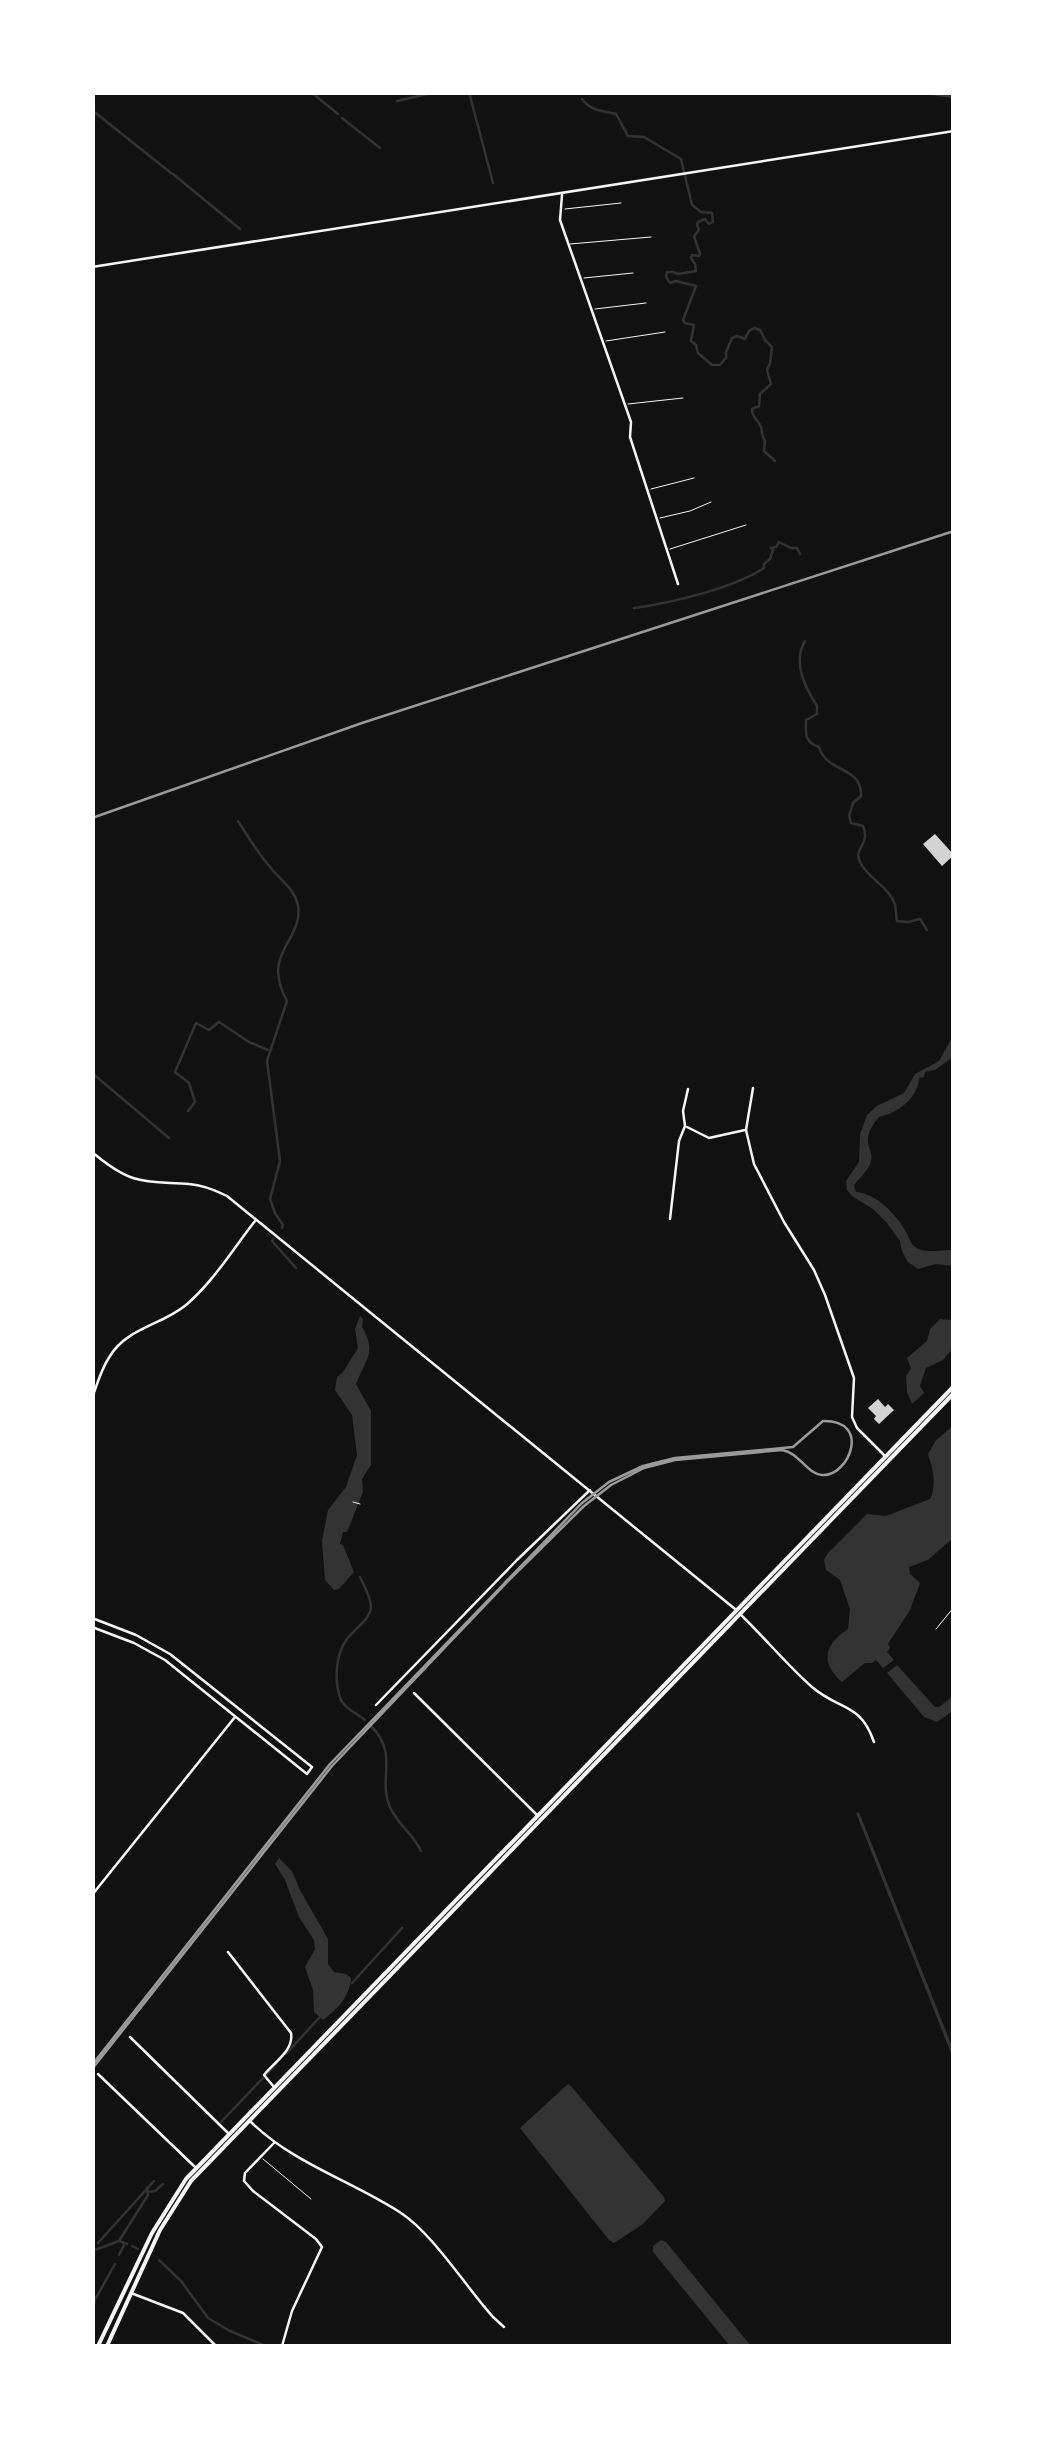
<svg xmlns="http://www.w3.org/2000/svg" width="1046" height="2439" viewBox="0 0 1046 2439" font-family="'PT Sans Narrow',sans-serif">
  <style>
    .water { fill: #333 }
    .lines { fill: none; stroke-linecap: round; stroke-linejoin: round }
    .stream { stroke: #333; stroke-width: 2.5 }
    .building { fill: #d3d3d3 }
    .path { stroke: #f5f5f5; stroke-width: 1 }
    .service { stroke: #f5f5f5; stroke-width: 1 }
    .minor { stroke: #f5f5f5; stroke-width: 2.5 }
    .secondary { stroke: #f5f5f5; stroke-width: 2.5 }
    .primary { stroke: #f5f5f5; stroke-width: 4 }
    .tram { stroke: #9a9a9a; stroke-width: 2.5 }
    .rail { stroke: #9a9a9a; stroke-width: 2.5 }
  </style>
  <rect width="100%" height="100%" fill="#111"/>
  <path class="water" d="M953 1036V1057L935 1070 925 1072 924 1077 919 1078C918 1098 898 1113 879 1117 856 1144 877 1148 870 1164 867 1172 859 1178 854 1185L856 1192C877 1194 896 1214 906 1232 909 1236 910 1243 914 1246 923 1255 942 1249 953 1250V1266L936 1264 918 1269 908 1262 902 1251 900 1241 887 1223 873 1209 852 1196 847 1190 846 1181 859 1162 860 1134 867 1115 877 1106 904 1093 915 1074 939 1061Z
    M360 1316 363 1319 362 1327C377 1352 366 1359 356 1384L371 1411V1465L362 1479 363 1492 347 1532H343L340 1544 343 1545 354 1572 339 1589 334 1590 325 1580 322 1541 328 1510 346 1487 357 1455 352 1415 335 1390 337 1377 343 1372 358 1348 355 1329Z
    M940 1319 953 1320V1348L943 1360 926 1368 920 1386 924 1393 912 1404 907 1392 906 1376 911 1368 907 1358 927 1341 930 1329Z
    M953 1426V1538L928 1560 909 1567 910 1574 920 1583 910 1610 888 1644 890 1648 887 1652 894 1660 883 1668 876 1660 872 1663H865L842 1682C819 1662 825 1644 848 1629L850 1609 840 1580 826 1570 824 1560 828 1553 867 1514 886 1516 930 1499C937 1485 933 1469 928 1454L936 1440Z
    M897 1665 935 1707H939L953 1696V1711L937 1722 924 1717 887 1673Z
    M859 1812 953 2049V2058L856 1813Z
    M279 1858 292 1871 300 1890 328 1939V1964L334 1972 346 1974 351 1978C350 1996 338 2009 323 2020L314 2012 313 1990 305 1967 315 1949 314 1940 299 1917 285 1880 275 1864Z
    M568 2084 571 2086 664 2197 665 2201 643 2224 614 2243 609 2240 520 2128Z
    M661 2240 666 2242 751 2346H730L653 2252V2246Z"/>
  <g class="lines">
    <path class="stream" d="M311 92 338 114
      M469 92 493 183
      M917 92 954 97
      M582 99C592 112 602 110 616 114L628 136 644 137 681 159 692 205 701 212 712 213 713 222 709 224 705 219 698 222 697 225 699 230 694 236 700 254 699 256 692 255 691 258 695 264 696 271 678 274 673 272H667L666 277 670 283 676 281 696 286 683 320 685 323 694 325 691 341 696 345 698 353 712 365H720L726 358V352L732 338 737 336 745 339 749 331 754 328 760 330 765 340 772 347 770 363 767 370 771 384 760 394 759 406 752 409C752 419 758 419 761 427 763 433 761 436 765 441L764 451 775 461
      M397 101 436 92
      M92 110 171 173
      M342 118 380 148
      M173 174 240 229
      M634 608C671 603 734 588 764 568V564L770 559 773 550 771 548 776 547 779 542 791 548H797L800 554
      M805 641C792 663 806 689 817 706V714L806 720C806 734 804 742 819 747 827 774 862 765 861 796L853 803 849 816 851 823 863 826C871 844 853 848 860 862 868 879 890 887 895 905 896 910 896 916 897 921L908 922 920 919 927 930
      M238 821C248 837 258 853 270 867 280 880 294 888 298 905 304 941 260 952 287 1001L267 1061 280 1161 270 1199 275 1213 283 1225 282 1228
      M92 1073 169 1138
      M188 1111 195 1102 189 1083 175 1072 196 1023 209 1030 219 1022 249 1042 268 1050
      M273 1239 272 1241 296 1268
      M360 1577C364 1586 371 1597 371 1607 370 1620 354 1629 347 1639 335 1655 334 1682 341 1700 345 1709 358 1714 365 1720
      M370 1725C400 1754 377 1779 390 1807 397 1824 413 1834 421 1851
      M352 1983 402 1928
      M286 2054 319 2018
      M267 2074 277 2063
      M221 2122 263 2078
      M149 2192 155 2191 163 2184
      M119 2241 148 2195 147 2188
      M98 2243 154 2181
      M132 2246 138 2249
      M92 2251 119 2241 127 2244
      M119 2255 125 2243
      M159 2260 181 2281 208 2318 230 2331 266 2346
      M92 2305 115 2264"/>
  </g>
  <path class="building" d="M935 834 954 855 942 866 923 844Z
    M878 1399 885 1407 888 1404 894 1410 879 1424 874 1419 876 1416 868 1408Z"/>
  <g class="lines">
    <path class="path" d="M353 1502 360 1504"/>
    <path class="service" d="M565 209 621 203
      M570 244 651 237
      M584 278 633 273
      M595 309 646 303
      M606 341 665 332
      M628 404 683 398
      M651 489 694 478
      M660 518 690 511 711 502
      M670 549 746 525
      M936 1629 954 1607
      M263 2159 311 2199"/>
    <path class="minor" d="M562 195 560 220 631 422 630 437 678 584
      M753 1088 746 1130 754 1164 784 1222 814 1270 825 1295 854 1378 852 1417 857 1428 884 1455
      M687 1127 709 1138 745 1130
      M670 1219 679 1141 685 1126 683 1111 688 1089
      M92 1399C97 1384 101 1369 110 1356 127 1328 162 1325 186 1305 213 1282 233 1249 255 1221
      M741 1615C765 1638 787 1665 812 1687 840 1711 860 1702 874 1742
      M92 1618 136 1635 170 1654 312 1767 307 1774 165 1660 134 1643 92 1627
      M414 1693 537 1815
      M376 1705 517 1560 590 1490
      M92 1895 235 1717
      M228 1952 291 2033C294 2051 274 2062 264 2075L274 2087
      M130 2037 228 2133
      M98 2074 195 2167
      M250 2121C292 2163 352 2181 401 2213 433 2234 466 2287 493 2317L504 2327
      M274 2143 245 2173 244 2181 253 2191 316 2239 322 2247 292 2311 282 2346
      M131 2293 183 2313 216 2346"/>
    <path class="secondary" d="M92 267 954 131
      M92 1152C105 1163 118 1173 133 1178 151 1184 170 1182 189 1184 203 1185 215 1190 227 1196L735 1609"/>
    <path class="primary" d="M98 2346 152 2233 186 2179 954 1386
      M107 2346 160 2230 191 2181 954 1393"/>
    <path class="tram" d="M92 2065 330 1764 582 1503 609 1482 643 1466 675 1458 793 1447 823 1421C872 1420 849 1477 822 1475 807 1474 800 1453 782 1450L675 1460 644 1468 611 1485 584 1506 510 1579 332 1766 92 2069"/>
    <path class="rail" d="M92 818 362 723 954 531"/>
  </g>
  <rect width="1046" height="2439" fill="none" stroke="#ffffff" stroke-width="190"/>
</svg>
